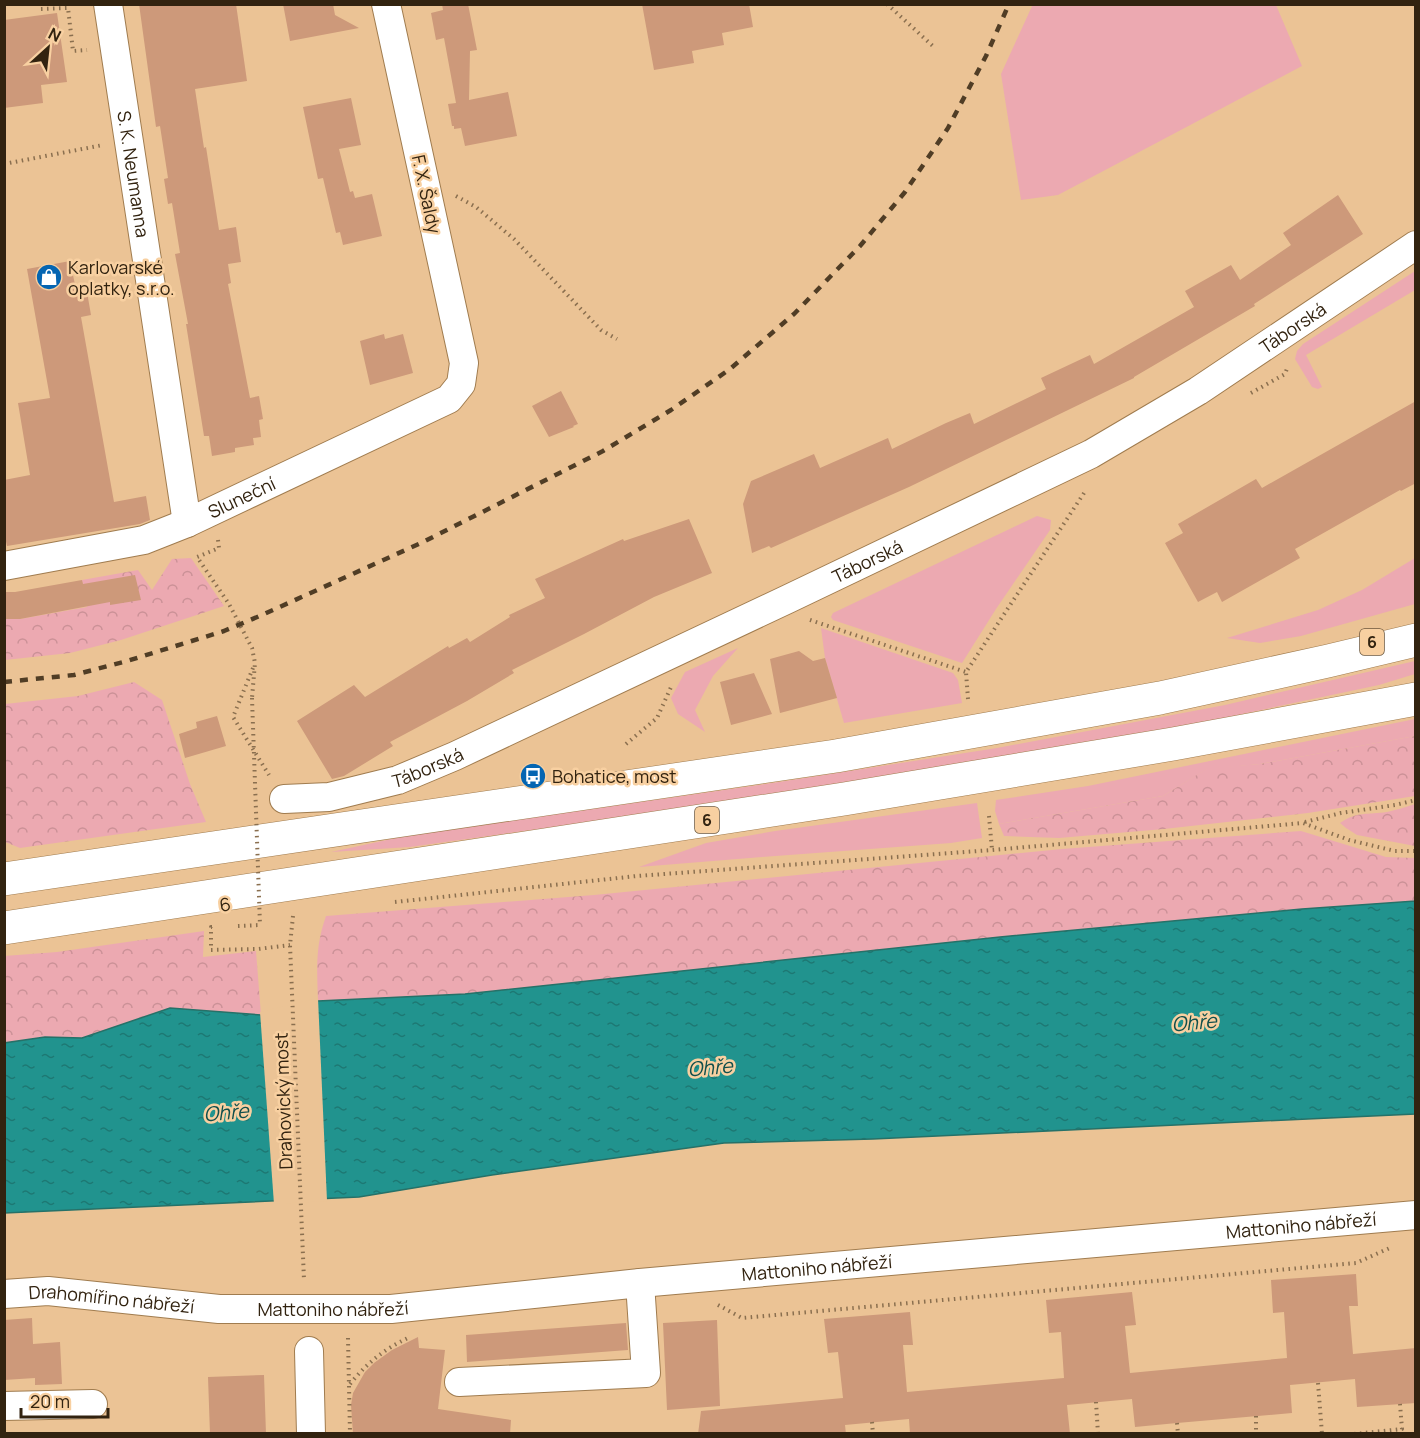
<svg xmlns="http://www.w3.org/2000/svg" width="1420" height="1438" viewBox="0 0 1420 1438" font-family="Manrope,sans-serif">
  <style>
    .grass { fill: #eca9b1 }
    .forest { fill: url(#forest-crowns) }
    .water { fill: url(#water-ripples); stroke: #267168; stroke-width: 1.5 }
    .pier { fill: #ebc395 }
    .building { fill: #cd997a }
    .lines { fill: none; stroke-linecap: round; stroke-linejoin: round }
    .minor-casing { stroke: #a07c4f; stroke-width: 30 }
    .highway-casing { stroke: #a07c4f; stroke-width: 34 }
    .path { stroke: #8a6f4f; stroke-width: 4; stroke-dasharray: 1.5 4.5; stroke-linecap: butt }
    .minor { stroke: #fff; stroke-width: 28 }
    .highway { stroke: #fff; stroke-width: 33 }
    .rail { stroke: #503d25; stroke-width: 4.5; stroke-dasharray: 8 8; stroke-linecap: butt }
    .path-bridge { stroke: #8a6f4f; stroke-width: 4; stroke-dasharray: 1.5 4.5; stroke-linecap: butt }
    .labels { text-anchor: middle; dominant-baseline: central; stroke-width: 5; stroke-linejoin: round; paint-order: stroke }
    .shield { fill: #f8d0a1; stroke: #6d573c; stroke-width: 1.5 }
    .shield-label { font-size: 16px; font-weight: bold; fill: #322310 }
    .street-label { font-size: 18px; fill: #322310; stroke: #f8d0a1 }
    .poi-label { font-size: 18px; fill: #322310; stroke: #f8d0a1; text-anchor: start }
    .water-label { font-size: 20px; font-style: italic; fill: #114f4c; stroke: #f8d0a1 }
  </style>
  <defs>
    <pattern id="forest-crowns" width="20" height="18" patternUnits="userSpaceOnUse" patternTransform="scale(1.5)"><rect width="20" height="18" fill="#eca9b1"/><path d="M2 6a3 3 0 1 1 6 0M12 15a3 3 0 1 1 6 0" fill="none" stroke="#cb9197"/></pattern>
    <pattern id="water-ripples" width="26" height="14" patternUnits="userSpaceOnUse" patternTransform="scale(1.5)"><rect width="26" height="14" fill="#21938e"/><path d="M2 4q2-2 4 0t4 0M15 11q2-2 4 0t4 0" fill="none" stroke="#1d7873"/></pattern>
  </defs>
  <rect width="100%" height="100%" fill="#ebc395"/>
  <path class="grass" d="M1033 4 1276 5 1302 66 1058 195 1021 200 1001 74Z
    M1415 271V290L1306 355 1322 387 1318 389 1312 387 1295 359 1297 351 1303 344Z
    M1037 516 1051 520 1050 530 996 609 962 663 833 620 831 617 833 613Z
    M1415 558V604L1301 636 1260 643 1227 638 1318 610 1362 590Z
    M821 628 953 673 958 680 962 703 844 723 825 658Z
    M738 648 713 676 695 710 705 732 678 714 671 698 685 672Z
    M1415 661V674L1379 685 1110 742 646 814 410 847 331 852 410 835 779 782 997 748 1225 705Z
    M1415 719V736L1260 764 1207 769 1163 796 999 824 995 811 996 800 1088 786Z
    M977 803 982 838 951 843 762 857 639 867 706 843 775 831Z"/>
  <path class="forest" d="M191 558 224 606 121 640 70 653 5 660 4 619H20L87 607 82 580 138 570 152 590 172 559Z
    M134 682 162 700 190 784 206 822 20 848 5 842V704L78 696Z
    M1415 736V796L1308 813 1164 829 1059 838 1004 836 999 824 1163 796 1208 768 1260 764Z
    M1415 804V846L1357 835 1346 828 1340 823C1357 811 1368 815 1387 812 1396 810 1406 807 1415 804Z
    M1301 831 1386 857 1415 858V901L1302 909 1000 937 465 994 318 1001C317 969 315 947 326 916L594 895 1062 849Z
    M204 931 203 957 256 951 261 1015 170 1008 82 1038 45 1037 5 1043 4 956 57 952Z"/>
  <path class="water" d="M1415 901V1114L873 1139 724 1143 492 1175 359 1197 5 1213 4 1043 45 1037 82 1038 170 1008 261 1015 318 1001 465 994 1000 937 1302 909Z"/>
  <path class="pier" d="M318 998 327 1201 274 1204 260 1012Z"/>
  <path class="building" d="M139 4H236L247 81 195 89 204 148 206 147 219 230 236 227 241 262 228 264 231 283 228 284 250 398 259 396 263 419 259 420 261 437 253 438 254 445 235 448V452L212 456 209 436H204L186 324H188L175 254 180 253 172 203 168 204 164 179 168 178 160 126 156 127Z
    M283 4H333L335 15 359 28 290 41Z
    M442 4H468L477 50 470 51 469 100 508 92 517 136 465 146 461 128 454 129V126H452L448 104 456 103 444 38 436 40 431 13 443 10Z
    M642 4H749L753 27 722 33 724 45 692 51 694 63 654 70Z
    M57 13 67 82 41 85 43 103 4 108V20Z
    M351 98 361 145 339 149 350 192 353 191 355 198 372 194 382 236 343 245 340 232 336 233 323 178 318 179 303 107Z
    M1338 195 1363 234 1254 304 1255 306 1134 377V378L909 487 771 548 769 546 752 553 743 504 751 481 814 454 820 468 888 438 892 449 946 423 970 413 974 424 1046 389 1041 378 1090 355 1094 364 1194 307 1185 291 1231 265 1240 280 1291 245 1283 233Z
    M70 261 77 294 87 292 91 315 81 317 114 502 146 496 150 520 140 524 7 546 4 533V480L30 475 18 403 50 398 27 269Z
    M384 334 385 339 403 334 413 373 370 385 360 341Z
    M561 391 578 424 573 426 574 427 549 437 532 406Z
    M1416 401V483L1401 491 1400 490 1295 549 1300 558 1222 602 1217 592 1198 602 1165 543 1183 533 1178 524 1256 479 1262 488Z
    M689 519 712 573 654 597 584 634 512 670 514 673 467 701 390 742 393 746 344 776 332 779 297 721 354 685 365 697 448 646 449 648 467 638 470 642 510 617 509 615 545 598 535 579 623 539 624 541Z
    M135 575 141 600 110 605V602L20 619H4V592H15L82 580 83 584Z
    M799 651 813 661 825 658 837 698 780 713 770 659Z
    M754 673 772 714 731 725 720 682Z
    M217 716 226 746 185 758 179 734 197 728 196 722Z
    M1356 1274 1358 1306H1349L1353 1354 1416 1348V1403L1357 1407 1355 1379 1290 1385 1292 1413 1177 1423 1135 1427 1132 1399 1067 1405 1070 1434H910L909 1419 845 1425 846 1434H698L701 1411 843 1398 838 1352 828 1353 824 1319 910 1312 913 1345H903L907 1392 1064 1378 1061 1332 1049 1333 1046 1300 1132 1292 1136 1325 1125 1326 1130 1373 1287 1358 1284 1312 1273 1313 1271 1280Z
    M32 1318 33 1344 60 1342 62 1384 35 1385V1378L4 1380V1320Z
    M717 1320 720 1406 667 1410 663 1323Z
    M626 1323 628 1350 467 1362 466 1335Z
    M418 1337 419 1348 445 1350 438 1409 511 1420 510 1434H353L351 1405 353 1393 365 1372 374 1363 392 1350Z
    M264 1375 266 1434H210L208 1377Z"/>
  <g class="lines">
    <g class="minor-casing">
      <g id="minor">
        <path id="s1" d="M108 4 187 523"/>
        <path id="s2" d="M4 566 144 540 187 523 449 399 461 384 464 363 386 4"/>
        <path id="s3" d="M284 799 329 797 398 780 455 756 788 599 1091 454 1198 391 1416 245"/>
        <path id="s4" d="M4 1294 48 1291 219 1309H391L640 1283 1416 1215"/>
        <path d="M309 1351 311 1434"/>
        <path d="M459 1382 646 1373 640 1283"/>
        <path d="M4 1406 93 1404"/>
      </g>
    </g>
    <g class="highway-casing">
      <path id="highway" d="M4 879 836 756 1160 698 1328 661 1416 640
        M4 928 844 799 1173 744 1416 699"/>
    </g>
    <path class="path" d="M40 4V9L68 8 73 51 87 50
      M887 4 935 48
      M4 164 103 145
      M456 196 476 207 514 239 601 330 617 339
      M1251 393 1285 374 1288 366
      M218 540 219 548 197 557 229 604 252 648 255 663 252 698
      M810 620 966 672
      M253 668 233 717 269 775
      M968 699 966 672 1086 490
      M626 744 657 718 672 685
      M989 816 992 850
      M1305 822 1341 813 1395 805 1416 800
      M395 902 637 876 992 850 1303 823 1349 840 1395 851H1416
      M293 916 290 945 304 1280
      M238 926 260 925
      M212 927H211V950L258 949 290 945
      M718 1305 742 1318 1356 1263 1392 1247
      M348 1338 350 1434
      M1318 1383 1322 1434
      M350 1384C367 1363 384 1349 410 1337
      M1096 1402 1098 1434
      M1256 1416V1434
      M872 1422 873 1434
      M1177 1423 1178 1434
      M1354 1434 1402 1429 1400 1404"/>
    <use href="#minor" class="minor"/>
    <use href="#highway" class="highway"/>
    <path class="rail" d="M4 682 74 675 127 661 224 631 262 615 421 543 603 451 671 410 730 369 794 314 860 246 905 192 948 128 986 56 1009 4"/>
    <path class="path-bridge" d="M252 698 260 925"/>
  </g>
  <defs>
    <g id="shop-disc" transform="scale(1.35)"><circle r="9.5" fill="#0465b2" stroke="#f8d0a1"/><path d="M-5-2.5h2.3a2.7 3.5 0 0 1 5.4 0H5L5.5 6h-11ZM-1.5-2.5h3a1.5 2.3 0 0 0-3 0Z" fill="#fff"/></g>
    <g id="bus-disc" transform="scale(1.35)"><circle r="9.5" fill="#0465b2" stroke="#f8d0a1"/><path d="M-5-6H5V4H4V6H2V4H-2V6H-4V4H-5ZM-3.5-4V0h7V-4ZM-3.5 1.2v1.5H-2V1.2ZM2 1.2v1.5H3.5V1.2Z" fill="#fff"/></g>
  </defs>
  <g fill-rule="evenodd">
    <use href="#shop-disc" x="49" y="277"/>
    <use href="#bus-disc" x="533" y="776"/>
  </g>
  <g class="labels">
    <g class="shield">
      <rect x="1360" y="629" width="24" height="26" rx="4.5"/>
      <rect x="695" y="807" width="24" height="26" rx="4.5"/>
    </g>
    <g class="shield-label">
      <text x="1372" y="642">6</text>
      <text x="707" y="820">6</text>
    </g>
    <g class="street-label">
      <text stroke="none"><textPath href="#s1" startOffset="172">S. K. Neumanna</textPath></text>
      <text transform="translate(427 194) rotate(78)">F. X. Šaldy</text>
      <text stroke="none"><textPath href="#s3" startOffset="1120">Táborská</textPath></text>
      <text stroke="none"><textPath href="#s2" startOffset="249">Sluneční</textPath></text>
      <text stroke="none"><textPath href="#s3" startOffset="634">Táborská</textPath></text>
      <text stroke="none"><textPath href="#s3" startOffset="148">Táborská</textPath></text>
      <text transform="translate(225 904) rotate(-8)">6</text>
      <text transform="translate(283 1101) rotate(-92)">Drahovický most</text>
      <text stroke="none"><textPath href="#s4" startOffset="1302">Mattoniho nábřeží</textPath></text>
      <text stroke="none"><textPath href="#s4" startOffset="816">Mattoniho nábřeží</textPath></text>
      <text stroke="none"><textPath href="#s4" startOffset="108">Drahomířino nábřeží</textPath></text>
      <text stroke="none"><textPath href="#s4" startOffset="330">Mattoniho nábřeží</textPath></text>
    </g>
    <g class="poi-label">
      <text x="68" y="267">Karlovarské<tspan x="68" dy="21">oplatky, s.r.o.</tspan></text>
      <text x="552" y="776">Bohatice, most</text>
    </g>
    <g class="water-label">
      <text transform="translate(1194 1022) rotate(-5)">Ohře</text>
      <text transform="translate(710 1067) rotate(-5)">Ohře</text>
      <text transform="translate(226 1112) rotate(-5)">Ohře</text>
    </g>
  </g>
  <rect width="1420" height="1438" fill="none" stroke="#322310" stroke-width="12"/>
  <g transform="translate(48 48) rotate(27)" stroke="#f8d0a1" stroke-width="4.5" paint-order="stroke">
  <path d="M0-4.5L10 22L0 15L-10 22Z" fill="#322310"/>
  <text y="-9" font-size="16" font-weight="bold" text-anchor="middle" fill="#322310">N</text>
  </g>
  <path d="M21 1408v9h87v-9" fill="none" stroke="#322310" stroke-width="3"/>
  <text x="30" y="1408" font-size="18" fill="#322310" stroke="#f8d0a1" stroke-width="4.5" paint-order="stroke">20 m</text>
</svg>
